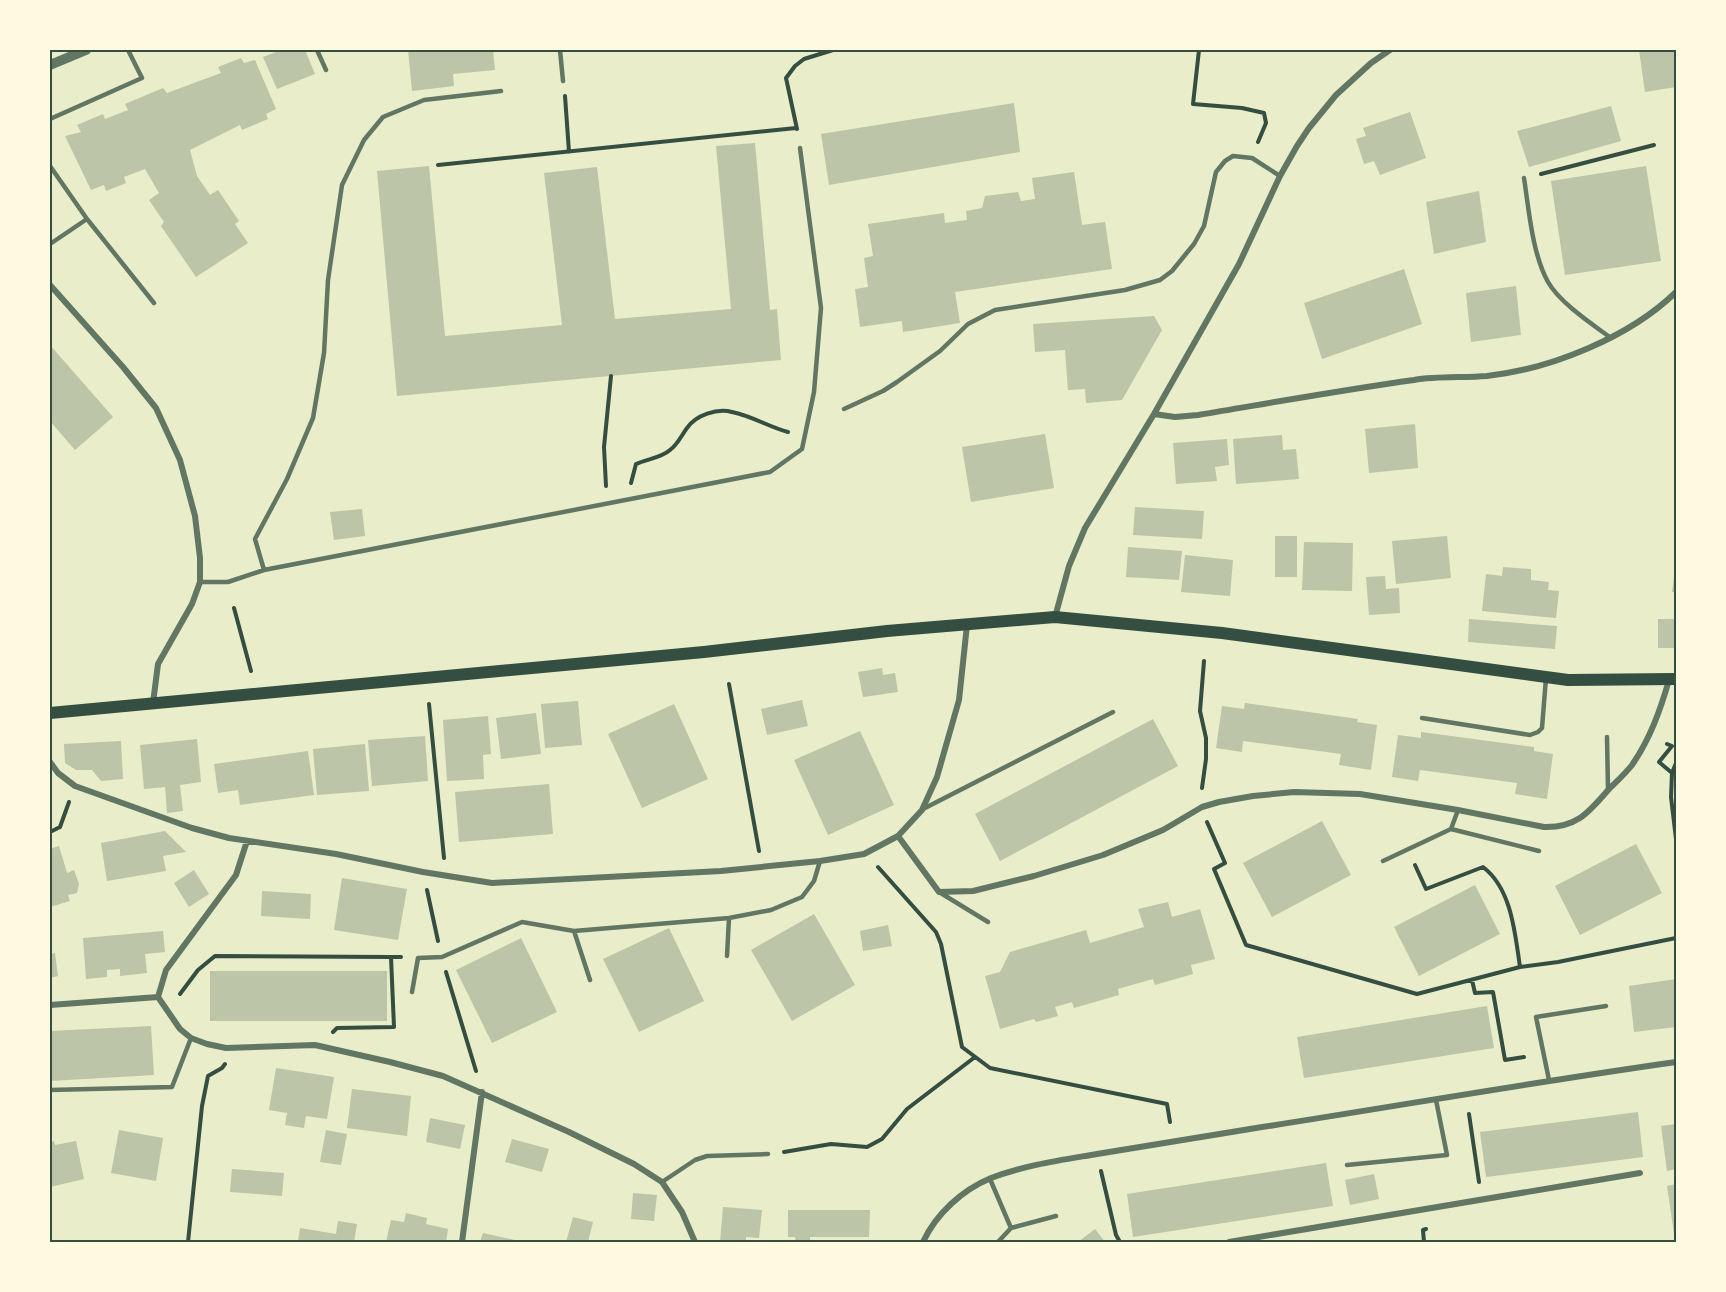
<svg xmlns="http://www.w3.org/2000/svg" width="1726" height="1292" viewBox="0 0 1726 1292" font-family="Signika,sans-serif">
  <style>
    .building { fill: #bcc5a7 }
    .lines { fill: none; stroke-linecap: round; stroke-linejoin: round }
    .path { stroke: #344e41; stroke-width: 4 }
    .service { stroke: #617663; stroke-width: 4.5 }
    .minor { stroke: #617663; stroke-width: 6 }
    .tertiary { stroke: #617663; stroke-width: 10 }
    .secondary { stroke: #344e41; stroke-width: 12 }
    .neatline { fill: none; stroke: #344e41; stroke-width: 2 }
  </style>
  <rect width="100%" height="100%" fill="#e9edc9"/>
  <path class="building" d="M281 50H305L315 74 277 89 263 57Z
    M408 50H493L495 70 453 74 454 86 412 91Z
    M1639 50H1676V87L1645 92Z
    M241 58 244 63 255 60 276 109 266 114 268 119 242 130 240 125 190 150 197 176 210 195 218 190 239 221 235 224 248 243 196 277 161 226 164 222 149 200 159 193 145 169 124 177 126 183 106 191 104 185 91 190 65 136 81 132 77 125 103 114 105 119 128 110 125 104 163 88 167 93 221 73 218 67Z
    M1014 103 1020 152 829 185 821 134Z
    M1611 106 1621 141 1529 167 1517 131Z
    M1410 112 1426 158 1380 175 1374 161 1364 164 1356 139 1366 136 1363 128Z
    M755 143 770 310 777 309 781 360 397 396 377 171 429 166 445 336 562 325 544 173 597 167 615 319 731 309 716 146Z
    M1646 166 1661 261 1565 275 1551 181Z
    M1074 172 1082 225 1105 222 1112 269 955 292 960 323 903 332 902 321 860 327 855 289 868 287 864 258 873 256 868 224 944 213 945 223 967 220 966 211 982 208 985 196 1018 192 1021 201 1035 199 1032 178Z
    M1479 191 1486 242 1434 254 1426 202Z
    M1404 269 1422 324 1322 359 1304 303Z
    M1516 286 1521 335 1471 342 1466 293Z
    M1154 316 1162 330 1122 400 1086 403 1085 389 1068 390 1065 350 1035 352 1033 324Z
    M50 345 113 417 75 450 50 421Z
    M1415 424 1418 468 1369 473 1365 429Z
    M1045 434 1054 488 971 502 962 447Z
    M1282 435 1283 450 1296 449 1299 479 1236 484 1233 439Z
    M1227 439 1229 465 1215 467 1217 481 1176 484 1173 443Z
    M1135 507 1204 511 1202 539 1133 535Z
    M362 509 365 536 334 540 330 512Z
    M1275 536H1297V577H1275Z
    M1447 536 1451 578 1396 584 1392 541Z
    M1304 542 1353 543 1352 591 1302 590Z
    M1128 547 1182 551 1179 580 1126 577Z
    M1185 555 1233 560 1230 596 1181 592Z
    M1503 567 1531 569V580L1549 582 1548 590 1559 591 1556 618 1482 611 1486 574 1502 576Z
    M1675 568H1676V592H1672Z
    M1385 576 1386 589 1399 588 1400 613 1369 615 1366 577Z
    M1469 619 1557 626 1555 649 1468 642Z
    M1658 619H1676V648H1658Z
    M882 668 883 675 895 673 898 692 863 697 858 672Z
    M802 700 808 726 767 735 761 709Z
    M578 701 582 745 545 748 541 704Z
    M1245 703 1358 719 1357 722 1377 725 1371 770 1339 765 1341 754 1243 741 1242 752 1216 748 1222 706 1244 709Z
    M674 704 708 779 642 808 608 734Z
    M536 713 541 754 501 759 496 718Z
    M488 716 491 754 483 755 484 779 447 781 443 720Z
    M1153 719 1178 766 1000 861 975 814Z
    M860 731 894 805 828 835 794 760Z
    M1421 732 1534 747V751L1553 754 1547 799 1515 794 1517 783 1420 770 1418 781 1392 777 1398 735 1421 738Z
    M425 736 428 781 372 786 368 740Z
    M197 739 201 782 180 785 183 811 167 813 165 787 144 789 140 745Z
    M121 741 123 779 101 781 92 770H76L65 763 64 744Z
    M365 744 369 791 317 795 313 749Z
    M308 751 314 795 240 805 238 790 218 793 214 764Z
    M549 784 553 834 459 842 455 792Z
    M1322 821 1351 875 1272 917 1243 863Z
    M165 831 186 852 163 856 166 871 107 881 101 843Z
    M1636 844 1662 893 1580 935 1555 886Z
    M59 846 67 873 74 870 79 884 77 893 68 895 70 901 50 907V849Z
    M194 870 209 894 189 907 174 883Z
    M342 878 407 889 398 940 334 930Z
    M1475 885 1500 934 1419 976 1394 927Z
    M262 891 311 894 310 919 261 916Z
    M1168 902 1172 917 1200 909 1215 959 1191 965 1193 974 1155 985 1153 979 1118 989 1119 995 1074 1008 1072 1002 1055 1007 1058 1016 1036 1022 1034 1019 1000 1029 985 976 1000 972 1010 952 1086 930 1090 943 1144 927 1138 909Z
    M814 914 855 985 792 1021 751 950Z
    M888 925 892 946 863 951 860 931Z
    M669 928 704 1001 639 1032 603 959Z
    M163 931 165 952 145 954 147 973 120 976V969L107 970V977L86 979 83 938Z
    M521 938 557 1012 492 1043 456 970Z
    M55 953 58 976 50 978V954Z
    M210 971H387V1021H210Z
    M1676 979V1027L1634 1032 1629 986Z
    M1487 1006 1494 1048 1304 1078 1297 1037Z
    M151 1026 154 1075 50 1081V1031Z
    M276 1068 334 1077 327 1119 306 1116 304 1128 285 1125 287 1113 269 1110Z
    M352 1089 411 1096 407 1136 347 1128Z
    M1638 1112 1643 1157 1486 1177 1480 1132Z
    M430 1118 465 1125 460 1149 426 1142Z
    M1676 1124V1169L1667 1171 1661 1126Z
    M119 1130 163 1138 156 1181 111 1173Z
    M326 1130 347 1134 341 1165 320 1162Z
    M512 1139 549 1149 542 1172 505 1162Z
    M54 1141 55 1145 76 1141 84 1179 50 1187V1142Z
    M1326 1163 1333 1206 1133 1237 1127 1194Z
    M232 1169 284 1173 282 1196 230 1192Z
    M1374 1174 1379 1199 1350 1205 1345 1180Z
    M1676 1184V1234H1674L1667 1186Z
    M633 1193 657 1195 654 1221 631 1219Z
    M723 1207 762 1210 759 1238 746 1237V1242H720Z
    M788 1210H870L869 1237H810V1242H796L795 1237H788Z
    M406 1213 427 1218 426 1224 448 1229 446 1242H386L391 1220 404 1222Z
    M573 1217 593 1222 588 1242H566Z
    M338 1221 357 1224 354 1242H298L300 1228 336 1234Z
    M1095 1229 1105 1242H1078Z
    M483 1233 524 1242H480Z"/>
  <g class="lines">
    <path class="path" d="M1199 50 1193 104 1242 108 1264 113 1266 123 1258 142
      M565 96 569 152
      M797 129 786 78 795 66 804 59 833 50
      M438 165 796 128
      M1541 174 1654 145
      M1676 218V222
      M631 483 636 464C647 459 661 458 670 450 678 444 681 436 687 428 696 415 717 408 732 412 752 416 769 427 788 432
      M606 486 604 447 611 376
      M234 608 251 671
      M729 684 759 851
      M429 704 444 858
      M1667 744 1672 746 1659 762 1672 773 1671 797 1676 839
      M1672 773 1676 763
      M1202 788 1206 759V738L1200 711 1204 661
      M1207 822 1225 863 1214 869 1246 945 1417 994 1520 967 1558 962 1676 938
      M50 832 60 827 69 802
      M1415 865 1426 889 1483 867C1512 889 1515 934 1520 967
      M878 867 936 932 941 944 962 1047 990 1068 1167 1104 1170 1122
      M427 890 438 941
      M446 972 476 1071
      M1472 980 1475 993 1493 992 1505 1060 1524 1057
      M180 994 198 970 215 956 391 957
      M333 1032 337 1028 394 1027 391 957H401
      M1469 1114 1479 1182
      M784 1152 831 1144 867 1147 882 1139 907 1109 975 1057
      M1101 1171 1116 1235 1120 1242
      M188 1242 202 1106 208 1076 222 1068 225 1064
      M1424 1242 1423 1230 1426 1229"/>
    <path class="service" d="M317 50 326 70
      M560 50 563 81
      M50 119 142 78 128 50
      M50 166 87 219
      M1524 178C1529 210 1532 253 1548 282 1560 303 1592 324 1611 338
      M50 244 87 219 154 303
      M844 409 883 391 897 382 940 351 968 324 995 310 1125 290 1160 280 1172 271 1194 244 1204 226 1216 172 1225 161 1233 156 1252 158 1280 176
      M264 570 255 539 287 479 313 418 324 353 328 280 342 185 364 140 383 117 424 100 501 91
      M200 582H228L264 570 770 472 802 449 814 392 821 308 800 148
      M1422 718 1530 735 1538 732 1542 728 1546 678
      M1607 737 1608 789
      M923 809 1113 712
      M1451 829 1539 851
      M1383 861 1451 829 1458 810
      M939 892 988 922
      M574 931 590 980
      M727 956 729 918
      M412 992 418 958 442 957 522 922 574 931 729 918 771 910 802 897 814 881 820 861
      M1549 1080 1536 1017 1606 1006
      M50 1090 172 1087 191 1038
      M1347 1165 1447 1155 1436 1100
      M990 1179 1011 1228 998 1242
      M662 1182 695 1160 707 1156 768 1154
      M1011 1228 1056 1216"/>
    <path class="minor" d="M50 285 123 367 156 408 180 460 195 516 200 558V582L192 604 158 664 153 703
      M1154 414 1175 417 1198 415C1270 403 1342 390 1414 380 1438 376 1463 378 1487 376 1551 369 1630 337 1676 292
      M1055 617 1069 566 1085 528 1154 414 1239 264 1280 176 1297 146 1309 128 1336 95 1371 63 1390 50
      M50 762 58 773 75 786 192 828 229 838 336 854 423 872 492 883 721 871 820 861 864 854 898 836 922 810 937 777 959 700 967 625
      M898 836 939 892 973 891 1034 876 1103 855 1163 830 1202 807 1219 802 1253 796 1294 792 1360 794 1458 810 1544 827C1577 828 1589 812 1609 789 1617 781 1625 774 1632 765 1650 739 1660 711 1669 680
      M158 997 180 1029 191 1038 207 1044 226 1048 315 1045 390 1062 443 1076 569 1132 634 1164 662 1182 682 1212 695 1242
      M50 1005 158 997 166 970 236 875 247 841
      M462 1242 482 1092
      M923 1242C936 1214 962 1190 991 1178 1025 1165 1062 1160 1097 1154 1148 1146 1199 1137 1250 1129 1392 1107 1534 1082 1676 1062
      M1229 1242 1640 1173"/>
    <path class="tertiary" d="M50 65 86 50"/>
    <path class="secondary" d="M50 713 704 652 887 631 1055 617 1222 633 1568 680 1676 679"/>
  </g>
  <rect width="1726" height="1292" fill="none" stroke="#fefae0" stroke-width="102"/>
  <rect x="51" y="51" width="1624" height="1190" class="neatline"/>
</svg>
